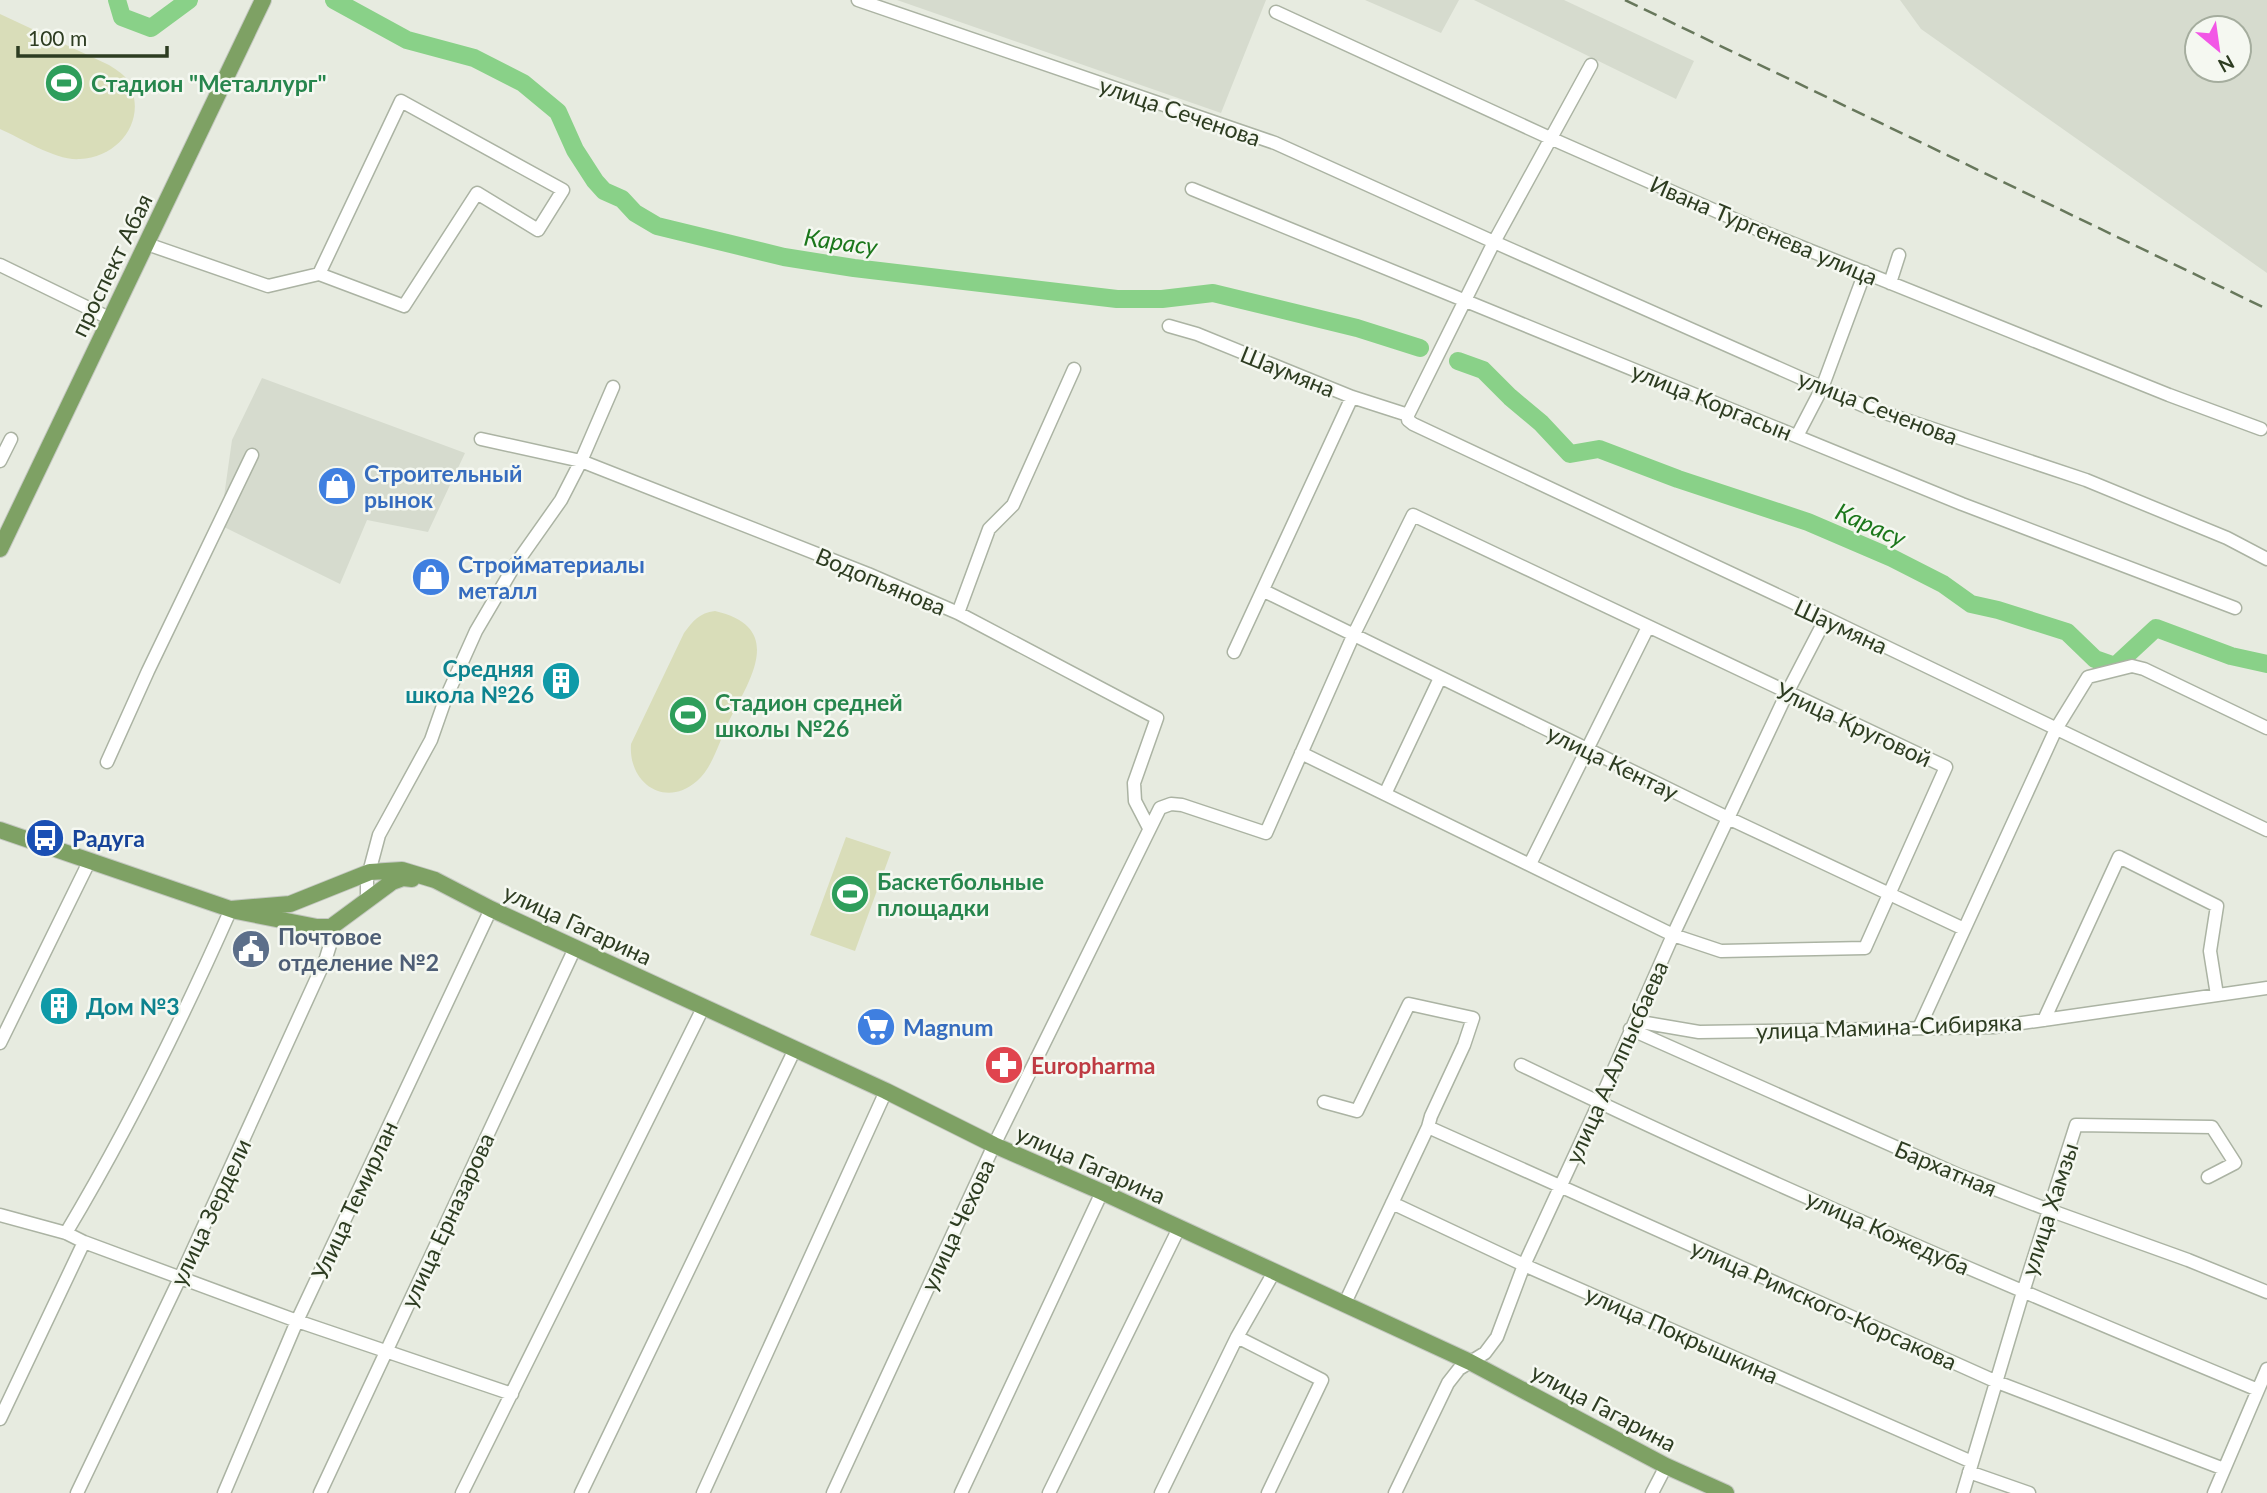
<svg xmlns="http://www.w3.org/2000/svg" width="2267" height="1493" viewBox="0 0 2267 1493" font-family="Lato,sans-serif">
  <style>
    .built { fill: #d6dbce; fill-rule: evenodd }
    .green { fill: #d9ddb9 }
    .lines { fill: none; stroke-linecap: round; stroke-linejoin: round }
    .river { stroke: #89d188; stroke-width: 18 }
    .minor-casing { stroke: #abb3a3; stroke-width: 15 }
    .major-casing { stroke: #c4c8c1; stroke-width: 18 }
    .minor { stroke: #fff; stroke-width: 12 }
    .major { stroke: #7ea164; stroke-width: 16 }
    .rail { stroke: #67775b; stroke-width: 2.5; stroke-dasharray: 14 7; stroke-linecap: butt }
    .labels { text-anchor: middle; dominant-baseline: central; stroke-width: 5; stroke-linejoin: round; paint-order: stroke }
    .leisure-label { font-size: 23px; font-weight: bold; fill: #27864d; stroke: #f5f8f1; text-anchor: start }
    .street-label { font-size: 23px; fill: #2d3c21; stroke: #f5f8f1 }
    .shop-label { font-size: 23px; font-weight: bold; fill: #366cbe; stroke: #f5f8f1; text-anchor: start }
    .culture-label { font-size: 23px; font-weight: bold; fill: #0d838f; stroke: #f5f8f1; text-anchor: end }
    .transit-label { font-size: 23px; font-weight: bold; fill: #164399; stroke: #f5f8f1; text-anchor: start }
    .service-label { font-size: 23px; font-weight: bold; fill: #4e5e75; stroke: #f5f8f1; text-anchor: start }
    .health-label { font-size: 23px; font-weight: bold; fill: #be3a42; stroke: #f5f8f1; text-anchor: start }
    .water-label { font-size: 24px; font-style: italic; fill: #1b771b; stroke: #f5f8f1 }
  </style>
  <rect width="100%" height="100%" fill="#e7ebe0"/>
  <path class="built" d="M897 0H1266L1221 113Z
    M1365 0H1459L1441 33Z
    M1474 0H1564L1694 61 1676 99Z
    M1900 0H2267V273L1921 29ZM2197 28H2239V70H2197Z
    M262 378 465 453 428 532 367 520 340 584 220 525 232 440Z"/>
  <path class="green" d="M0 14 109 65C115 69 122 73 126 78 150 115 122 157 80 159 56 161 23 139 0 129Z
    M715 611C788 628 748 682 727 725 719 743 712 768 697 781 665 809 628 783 631 744L684 633C693 621 699 613 715 611Z
    M846 837 891 852 855 951 810 935Z"/>
  <g class="lines">
    <path class="river" d="M117 0 122 17 151 28 189 0
      M334 0 407 40 474 58 523 83 558 112 575 150 595 181 604 191 622 199 635 213 657 226 784 257 854 268 1117 299H1162L1213 293 1357 328 1420 348
      M1458 361 1483 370 1510 397 1541 423 1570 454 1599 449 1678 479 1808 522 1892 558 1943 584 1971 604 1998 610 2067 632 2095 659 2115 666 2156 628 2231 656 2267 664"/>
    <g class="minor-casing">
      <path id="minor" d="M858 0 1275 143 1494 242 1864 406 2086 480 2227 538 2267 559
        M1276 12 1550 138 1759 230 2169 395 2261 429
        M1591 65 1494 242 1408 415V420L1413 424 1826 618 2267 830
        M1192 189 1962 504 2235 608
        M147 244 268 286 319 274 404 306 477 193 538 230 563 190 401 101 319 274
        M0 265 111 319
        M1890 283 1899 255
        M1169 326 1197 334 1352 397 1408 415
        M1797 436 1822 388 1865 272
        M481 439 581 461 868 574 958 613 1157 718 1134 783 1135 801 1149 828
        M0 461 11 439
        M1264 591 1728 818 1964 929
        M958 613 989 529 1013 505 1074 369
        M1234 652 1352 397
        M107 762 148 671 252 455
        M1385 794 1440 678
        M1530 864 1648 627
        M367 899V880L379 835 431 740 445 700 476 631 513 568 561 500 581 461 613 387
        M2044 1020 2119 857 2217 906 2210 951 2217 995
        M1635 1021 1699 1032 1994 1027 2267 988
        M1919 1028 2056 729 2088 677 2132 666 2144 669 2267 728
        M1630 1029 1961 1176 2049 1210 2188 1260 2267 1292
        M0 1043 89 862
        M1521 1065C1763 1182 2010 1287 2258 1390
        M1324 1102 1357 1111 1409 1004 1473 1018 1464 1045 1431 1116 1428 1127 1344 1305
        M1428 1127 1997 1382 2224 1469
        M1392 1203 1524 1265 1972 1462
        M0 1215 66 1233 84 1242 297 1321 512 1394
        M66 1233C128 1129 182 1020 231 909
        M1237 1337 1322 1380 1268 1493
        M0 1419 84 1242
        M1969 1472 2029 1493
        M77 1493 180 1278 326 958 330 945 331 927
        M224 1493 297 1321 491 909
        M320 1493 575 948
        M462 1493 704 1006
        M581 1493 795 1049
        M703 1493 886 1091
        M833 1493 994 1145 1160 808 1171 804 1182 805 1266 833 1353 636 1413 515 1946 767 1865 948 1721 951 1673 935 1301 753
        M961 1493 1102 1192
        M1049 1493 1179 1228
        M1161 1493 1237 1337 1274 1272
        M1395 1493 1448 1383 1459 1369 1485 1353 1497 1337 1524 1265 1599 1103 1673 935 1787 693 1826 618
        M1652 1493 1666 1466
        M1963 1493 2023 1292 2076 1125 2212 1127 2235 1163 2208 1177
        M2214 1493 2267 1369"/>
    </g>
    <g class="major-casing">
      <path id="major" d="M0 549 263 0
        M0 830 236 911 317 927H331L392 882 403 878 412 879
        M231 909 290 904 370 872 402 870 435 880 491 909 886 1091 994 1145 1102 1192 1470 1362 1666 1466 1726 1493"/>
    </g>
    <use href="#minor" class="minor"/>
    <use href="#major" class="major"/>
    <path class="rail" d="M1625 0 2267 309"/>
  </g>
  <defs>
    <g id="stadium-disc" transform="scale(2.0125)"><circle r="9.5" fill="#2e9e5b" stroke="#f5f8f1"/><path d="M0-5a6.5 5 0 1 0 0 10a6.5 5 0 1 0 0-10ZM-3.5-1.8h7v3.6h-7Z" fill="#fff"/></g>
    <g id="shop-disc" transform="scale(2.0125)"><circle r="9.5" fill="#3f7fe0" stroke="#f5f8f1"/><path d="M-5-2.5h2.3a2.7 3.5 0 0 1 5.4 0H5L5.5 6h-11ZM-1.5-2.5h3a1.5 2.3 0 0 0-3 0Z" fill="#fff"/></g>
    <g id="building-disc" transform="scale(2.0125)"><circle r="9.5" fill="#0f9aa8" stroke="#f5f8f1"/><path d="M-4-6H4V6H1V3H-1V6H-4ZM-2.5-4.3h1.7v1.8h-1.7ZM.8-4.3h1.7v1.8H.8ZM-2.5-1h1.7V.8h-1.7ZM.8-1h1.7V.8H.8Z" fill="#fff"/></g>
    <g id="bus-disc" transform="scale(2.0125)"><circle r="9.5" fill="#1a4fb4" stroke="#f5f8f1"/><path d="M-5-6H5V4H4V6H2V4H-2V6H-4V4H-5ZM-3.5-4V0h7V-4ZM-3.5 1.2v1.5H-2V1.2ZM2 1.2v1.5H3.5V1.2Z" fill="#fff"/></g>
    <g id="civic-disc" transform="scale(2.0125)"><circle r="9.5" fill="#5c6f8a" stroke="#f5f8f1"/><path d="M-.6-6.5H3V-4.5H.6V-3L4-1V1h2V6H-6V1h2V-1L-.6-3ZM-1.2 2.5V6h2.4V2.5Z" fill="#fff"/></g>
    <g id="supermarket-disc" transform="scale(2.0125)"><circle r="9.5" fill="#3f7fe0" stroke="#f5f8f1"/><path d="M-6-5.5h2.5l.6 2H6L4.5 2H-2.5L-4.4-4H-6ZM-1.5 3.2a1.3 1.3 0 1 0 .1 0ZM3 3.2a1.3 1.3 0 1 0 .1 0Z" fill="#fff"/></g>
    <g id="pharmacy-disc" transform="scale(2.0125)"><circle r="9.5" fill="#e0444e" stroke="#f5f8f1"/><path d="M-2-6h4v4h4v4h-4v4h-4v-4h-4v-4h4Z" fill="#fff"/></g>
  </defs>
  <g fill-rule="evenodd">
    <use href="#stadium-disc" x="64" y="83"/>
    <use href="#shop-disc" x="337" y="486"/>
    <use href="#shop-disc" x="431" y="577"/>
    <use href="#building-disc" x="561" y="681"/>
    <use href="#stadium-disc" x="688" y="715"/>
    <use href="#bus-disc" x="45" y="838"/>
    <use href="#stadium-disc" x="850" y="894"/>
    <use href="#civic-disc" x="251" y="949"/>
    <use href="#building-disc" x="59" y="1006"/>
    <use href="#supermarket-disc" x="876" y="1027"/>
    <use href="#pharmacy-disc" x="1004" y="1065"/>
  </g>
  <g class="labels">
    <g class="leisure-label">
      <text x="91" y="83">Стадион "Металлург"</text>
      <text x="715" y="702">Стадион средней<tspan x="715" dy="26">школы №26</tspan></text>
      <text x="877" y="881">Баскетбольные<tspan x="877" dy="26">площадки</tspan></text>
    </g>
    <g class="street-label">
      <text transform="translate(1180 111) rotate(19)">улица Сеченова</text>
      <text transform="translate(1764 230) rotate(23)">Ивана Тургенева улица</text>
      <text transform="translate(111 265) rotate(-64)">проспект Абая</text>
      <text transform="translate(1288 371) rotate(22)">Шаумяна</text>
      <text transform="translate(1712 401) rotate(22)">улица Коргасын</text>
      <text transform="translate(1878 407) rotate(21)">улица Сеченова</text>
      <text transform="translate(881 581) rotate(23)">Водопьянова</text>
      <text transform="translate(1841 626) rotate(25)">Шаумяна</text>
      <text transform="translate(1854 724) rotate(25)">Улица Круговой</text>
      <text transform="translate(1613 762) rotate(26)">улица Кентау</text>
      <text transform="translate(578 924) rotate(25)">улица Гагарина</text>
      <text transform="translate(1889 1026) rotate(-2)">улица Мамина-Сибиряка</text>
      <text transform="translate(1616 1062) rotate(-66)">улица А.Алпысбаева</text>
      <text transform="translate(1091 1164) rotate(24)">улица Гагарина</text>
      <text transform="translate(1946 1168) rotate(23)">Бархатная</text>
      <text transform="translate(354 1200) rotate(-65)">Улица Темирлан</text>
      <text transform="translate(2049 1209) rotate(-72)">улица Хамзы</text>
      <text transform="translate(210 1212) rotate(-65)">улица Зердели</text>
      <text transform="translate(447 1220) rotate(-65)">улица Ерназарова</text>
      <text transform="translate(957 1225) rotate(-65)">улица Чехова</text>
      <text transform="translate(1888 1232) rotate(24)">улица Кожедуба</text>
      <text transform="translate(1824 1304) rotate(24)">улица Римского-Корсакова</text>
      <text transform="translate(1682 1334) rotate(24)">улица Покрышкина</text>
      <text transform="translate(1604 1407) rotate(28)">улица Гагарина</text>
    </g>
    <g class="shop-label">
      <text x="364" y="473">Строительный<tspan x="364" dy="26">рынок</tspan></text>
      <text x="458" y="564">Стройматериалы<tspan x="458" dy="26">металл</tspan></text>
      <text x="903" y="1027">Magnum</text>
    </g>
    <g class="culture-label">
      <text x="534" y="668">Средняя<tspan x="534" dy="26">школа №26</tspan></text>
      <text x="86" y="1006" text-anchor="start">Дом №3</text>
    </g>
    <g class="transit-label">
      <text x="72" y="838">Радуга</text>
    </g>
    <g class="service-label">
      <text x="278" y="936">Почтовое<tspan x="278" dy="26">отделение №2</tspan></text>
    </g>
    <g class="health-label">
      <text x="1031" y="1065">Europharma</text>
    </g>
    <g class="water-label">
      <text transform="translate(841 241) rotate(8)">Карасу</text>
      <text transform="translate(1871 524) rotate(24)">Карасу</text>
    </g>
  </g>
  <g transform="translate(2218 49) rotate(151)"><circle r="33" fill="#f5f8f1" stroke="#a5ad9e" stroke-width="2"/>
  <path d="M0-5L12 26L0 18L-12 26Z" fill="#f257e6"/>
  <text y="-10" font-size="19" font-weight="bold" text-anchor="middle" fill="#2d3c21">N</text>
  </g>
  <path d="M18 46v10h149v-10" fill="none" stroke="#2d3c21" stroke-width="3.5"/>
  <text x="28" y="46" font-size="21" fill="#2d3c21" stroke="#f5f8f1" stroke-width="5" paint-order="stroke">100 m</text>
</svg>
